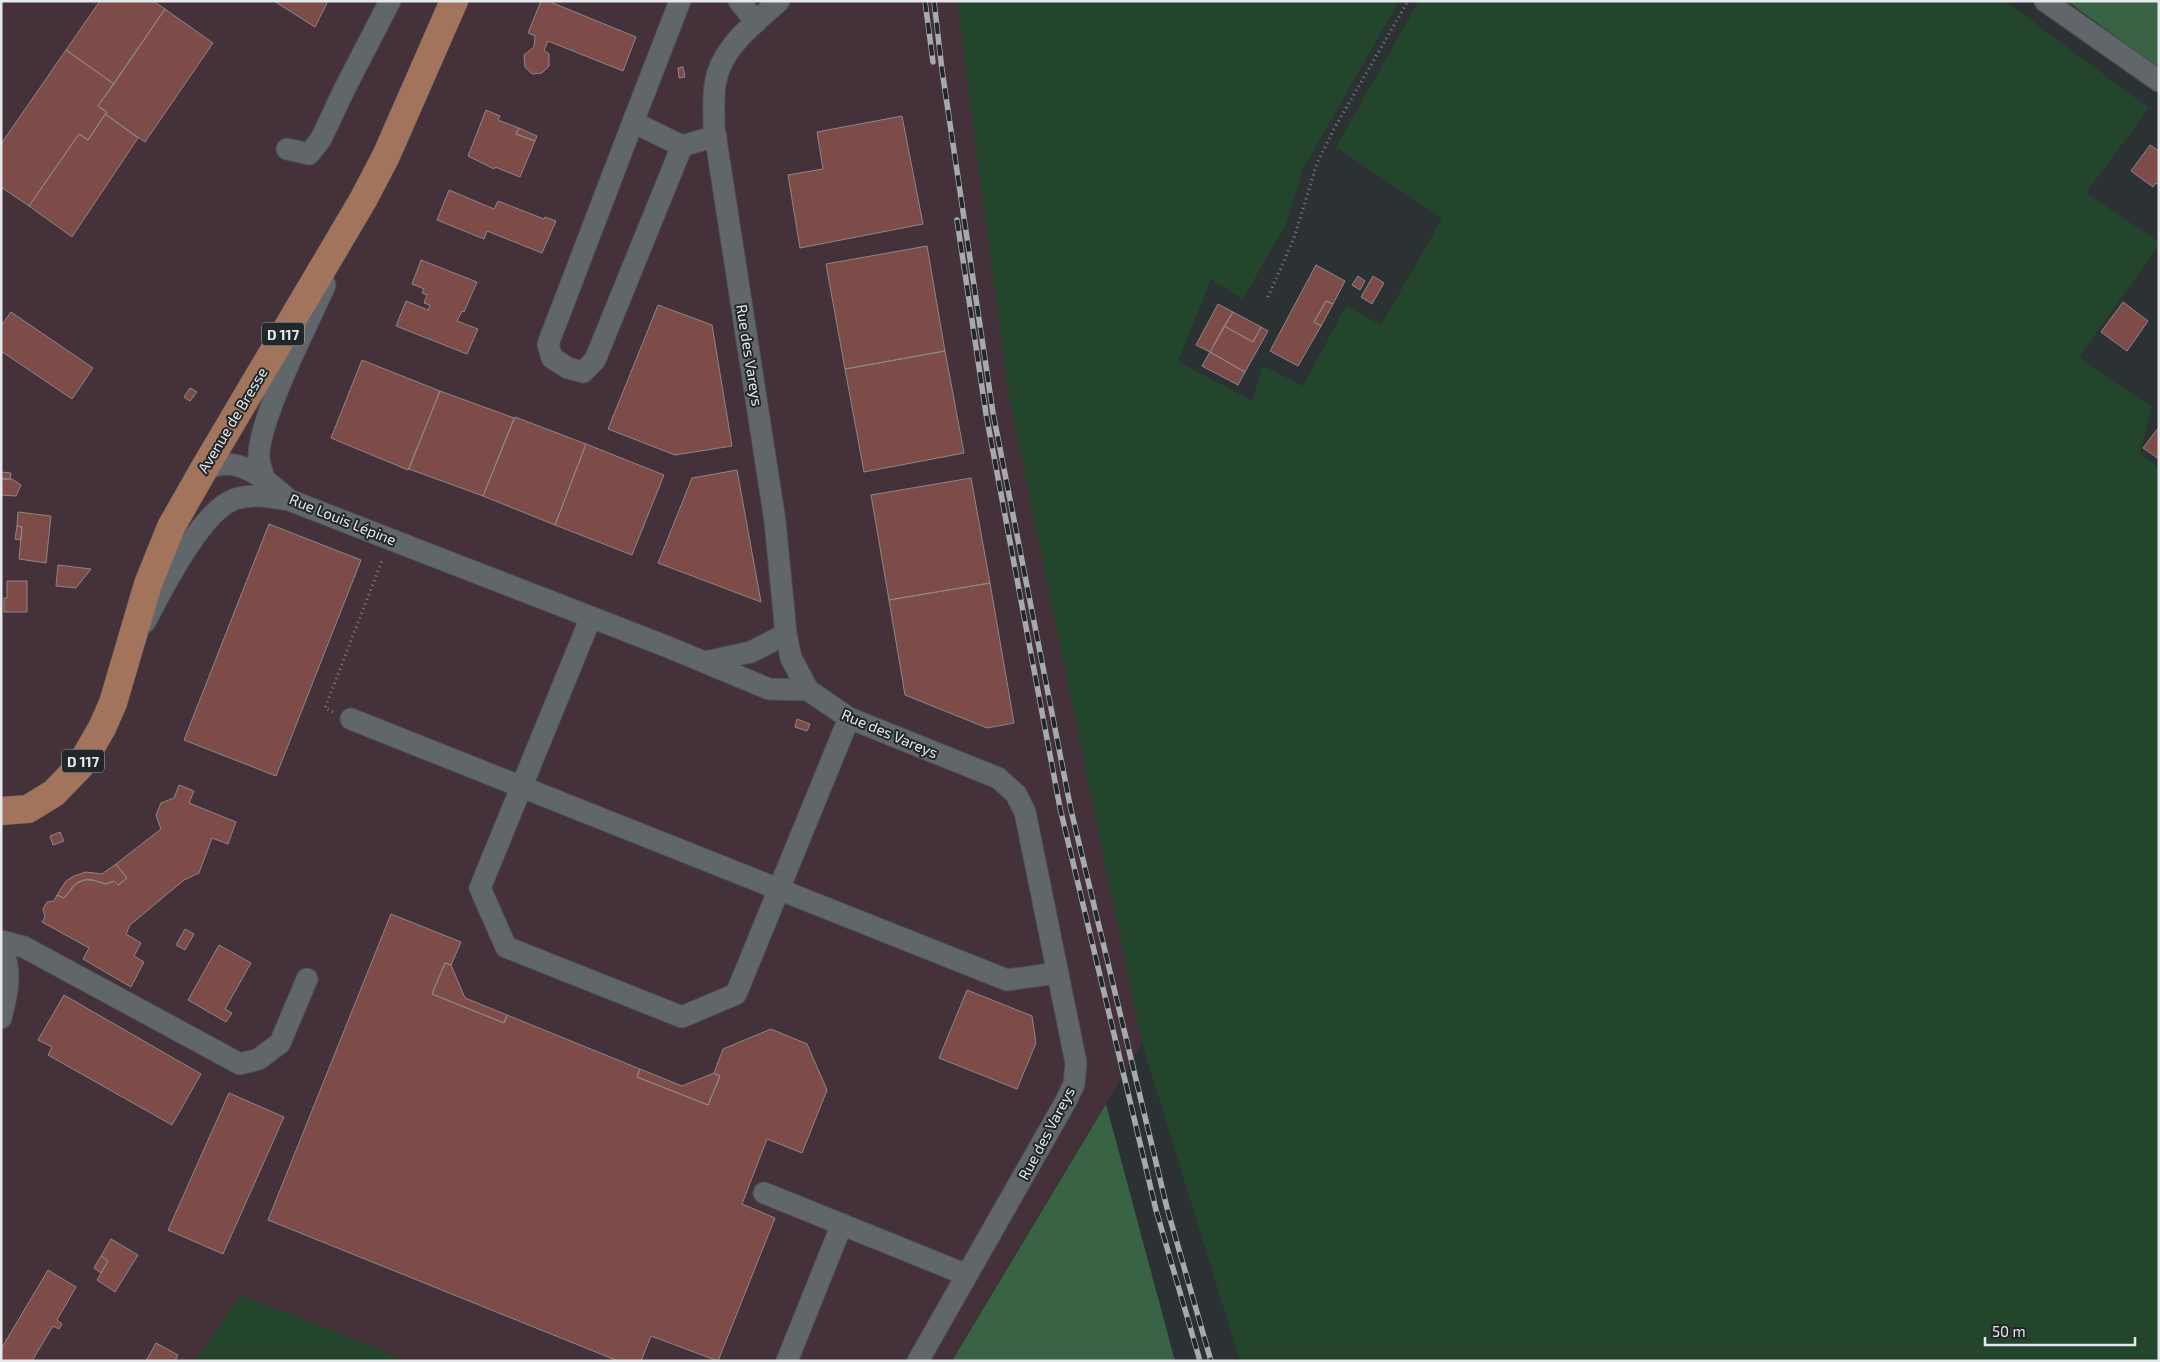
<svg xmlns="http://www.w3.org/2000/svg" width="2160" height="1362" viewBox="0 0 2160 1362" font-family="'Exo 2',sans-serif">
  <style>
    .commercial { fill: #44313a }
    .green { fill: #22452c }
    .forest { fill: #396345 }
    .building { fill: #7d4c48; stroke: #8e8786 }
    .lines { fill: none; stroke-linecap: round; stroke-linejoin: round }
    .minor-casing { stroke: #4b4f52; stroke-width: 23 }
    .major-casing { stroke: #4b4f52; stroke-width: 29 }
    .path { stroke: #808486; stroke-width: 3; stroke-dasharray: 1 4; stroke-linecap: butt }
    .minor { stroke: #61666a; stroke-width: 21 }
    .major { stroke: #a2745c; stroke-width: 28 }
    .rail-casing { stroke: #a6aaac; stroke-width: 5.5 }
    .rail { stroke: #22272a; stroke-width: 4; stroke-dasharray: 11; stroke-linecap: butt }
    .labels { text-anchor: middle; dominant-baseline: central; stroke-width: 4; stroke-linejoin: round; paint-order: stroke }
    .shield { fill: #22272a; stroke: #abafb1; stroke-width: 1 }
    .shield-label { font-size: 14px; font-weight: bold; fill: #e6e9eb }
    .street-label { font-size: 15px; fill: #e6e9eb; stroke: #22272a }
  </style>
  <rect width="100%" height="100%" fill="#2c3134"/>
  <path class="commercial" d="M1 1H957L1008 392 1142 1043 952 1361H408L241 1295 195 1361H1Z"/>
  <path class="green" d="M957 1H1399L1303 169 1286 224 1243 299 1211 280 1178 361 1252 401 1263 366 1303 386 1346 306 1381 325 1442 219 1336 147 1419 1H2005L2149 108 2086 193 2159 242V245L2079 357 2152 407 2140 453 2159 468V1361H1240L1142 1043 1008 392Z
    M241 1295 408 1361H195Z"/>
  <path class="forest" d="M2067 1H2159V68Z
    M1106 1104 1175 1361H952Z"/>
  <path class="building" d="M100 1H153L165 9 114 84 66 50Z
    M274 1H328L315 27Z
    M541 1H548L636 37 623 71 548 41 544 50 549 54V66L542 73 532 74 525 67 524 55 534 47 535 36 528 33Z
    M165 9 213 43 145 142 105 114 107 112 98 106Z
    M66 50 114 84 98 106 107 112 88 140 79 134 29 206 1 187V144Z
    M683 67 685 77 679 78 678 68Z
    M486 110 500 116 498 120 519 128 516 134 535 141 520 177 495 167 494 169 468 156Z
    M105 114 138 138 72 237 29 206 79 134 88 140Z
    M902 116 923 224 800 248 788 175 823 169 817 132Z
    M519 128 537 136 535 141 516 134Z
    M2150 145 2159 151V185L2156 183 2153 187 2131 171Z
    M449 190 494 209 498 201 544 219 545 217 556 221 542 253 487 231 484 239 437 220Z
    M927 246 945 351 845 369 826 264Z
    M421 260 477 282 464 312 462 311 457 321 478 329 467 354 396 326 406 301 428 310 430 305 424 303 427 295 422 293 424 289 412 284Z
    M1316 265 1345 281 1333 304 1326 301 1314 322 1321 326 1298 366 1270 351Z
    M1358 276 1365 281 1360 290 1352 285Z
    M1373 276 1384 283 1372 304 1361 297Z
    M1326 301 1333 304 1321 326 1314 322Z
    M2123 302 2148 321 2127 351 2101 332Z
    M1218 304 1233 312 1210 352 1196 345Z
    M658 305 712 325 732 446 675 455 608 429Z
    M11 312 93 368 72 399 1 351V326Z
    M1233 312 1261 327 1253 342 1224 326Z
    M1224 326 1253 342 1261 327 1268 331 1245 372 1210 352Z
    M945 351 964 453 864 472 845 369Z
    M1210 352 1245 372 1238 385 1202 366Z
    M362 360 440 391 408 470 331 438Z
    M190 388 197 392 190 401 184 397Z
    M440 391 514 418 483 496 409 469Z
    M515 417 586 444 555 525 483 496Z
    M2159 427V459L2143 448Z
    M586 444 664 475 632 555 555 525Z
    M737 470 761 602 658 563 692 478Z
    M1 472 11 473 10 479H1Z
    M971 478 990 583 889 600 871 495Z
    M1 479H12L21 485 16 496 1 495Z
    M18 512 51 516 46 563 19 559 22 527 17 526Z
    M269 524 361 560 276 776 184 740Z
    M17 526 22 527 21 540 15 539Z
    M58 565 91 569 76 588 56 586Z
    M7 581H27V612H4V598H7Z
    M990 583 1014 723 987 728 905 695 889 600Z
    M797 719 810 724 807 731 795 727Z
    M179 785 194 791 189 803 236 822 228 844 212 838 199 873 184 880 130 925 126 934 141 943 134 956 144 962 131 987 83 959 89 948 42 922 45 917 43 909 47 902 54 901 57 895 64 898 78 882 88 879 106 884 114 881 118 885 127 878 116 864 161 829 156 815 161 803 174 798Z
    M60 832 64 841 53 845 50 836Z
    M116 864 127 878 118 885 114 881 106 884 93 880H84L74 885 64 898 57 895 66 881 74 876 86 872 102 874Z
    M391 914 461 942 451 965 445 963 432 994 504 1023 507 1015 640 1069 637 1077 708 1105 720 1076 714 1073 723 1049 771 1029 807 1044 827 1090 802 1153 767 1139 742 1204 775 1218 718 1361 651 1336 641 1361H618L268 1220Z
    M185 929 194 934 185 950 176 945Z
    M219 945 251 963 225 1009 232 1013 226 1022 188 1000Z
    M445 963 451 965 465 998 507 1015 504 1023 432 994Z
    M967 990 1032 1016 1036 1043 1017 1089 939 1058Z
    M64 995 201 1074 172 1125 48 1055 52 1047 38 1040Z
    M640 1069 682 1086 714 1073 720 1076 708 1105 637 1077Z
    M229 1093 284 1117 223 1254 168 1230Z
    M111 1239 138 1255 115 1292 97 1280 108 1261 101 1256Z
    M101 1256 108 1261 101 1273 94 1268Z
    M48 1270 76 1287 57 1320 62 1324 59 1329 53 1326 33 1359 35 1361H1V1349Z
    M156 1343 178 1355 175 1361H146Z"/>
  <g class="lines">
    <g class="minor-casing">
      <path id="minor" d="M680 1 633 122 682 146 716 136
        M739 1 756 22
        M779 1C753 25 720 48 715 85 713 98 714 113 714 127L775 521 786 634 791 658 808 690 849 718 998 778 1016 794 1025 812 1076 1063 1074 1084 1066 1101 918 1361
        M2045 1 2159 81
        M633 122 548 344 552 358 568 368 583 372 595 360 682 146
        M287 149 309 154 321 139 345 88 390 1
        M204 469C211 467 220 464 227 464 251 465 272 485 289 500L668 647 769 689 808 690
        M264 478C262 472 260 466 259 460 256 423 309 322 325 285
        M591 617 480 888 506 947 682 1017 736 994 849 718
        M145 622C162 590 201 511 235 499 254 493 270 497 289 500
        M705 662 751 652 786 634
        M351 719 1007 980 1057 973
        M1 941 24 947 240 1064 259 1059 280 1043 307 979
        M1 948C13 969 7 995 1 1018
        M764 1193 967 1275
        M787 1361 842 1224"/>
    </g>
    <g class="major-casing">
      <path id="major" d="M1 811 28 809 54 793 80 766 102 728 113 703 148 584 171 527 204 469 363 200 386 156 454 1"/>
    </g>
    <path class="path" d="M1268 297 1294 238 1317 163 1334 129 1408 1
      M333 712 325 708 383 558"/>
    <use href="#minor" class="minor"/>
    <use href="#major" class="major"/>
    <g class="rail-casing">
      <path id="rail" d="M925 1 933 62
        M934 1 942 70 993 413 1071 810 1167 1208 1211 1361
        M957 220 986 414 1060 808 1156 1210 1200 1361"/>
    </g>
    <use href="#rail" class="rail"/>
  </g>
  <g class="labels">
    <g class="shield">
      <rect x="262" y="322.5" width="42" height="23" rx="4"/>
      <rect x="62" y="749.5" width="42" height="23" rx="4"/>
    </g>
    <g class="shield-label">
      <text x="283" y="334">D 117</text>
      <text x="83" y="761">D 117</text>
    </g>
    <g class="street-label">
      <text transform="translate(750 355) rotate(81)">Rue des Vareys</text>
      <text transform="translate(232 420) rotate(-59)">Avenue de Bresse</text>
      <text transform="translate(343 519) rotate(22)">Rue Louis Lépine</text>
      <text transform="translate(890 733) rotate(23)">Rue des Vareys</text>
      <text transform="translate(1046 1133) rotate(-62)">Rue des Vareys</text>
    </g>
  </g>
  <rect width="2160" height="1362" fill="none" stroke="#e6e9eb" stroke-width="5"/>
  <path d="M1985 1337v8h150v-8" fill="none" stroke="#e6e9eb" stroke-width="2.5"/>
  <text x="1992" y="1337" font-size="15" fill="#e6e9eb" stroke="#22272a" stroke-width="4" paint-order="stroke">50 m</text>
</svg>
